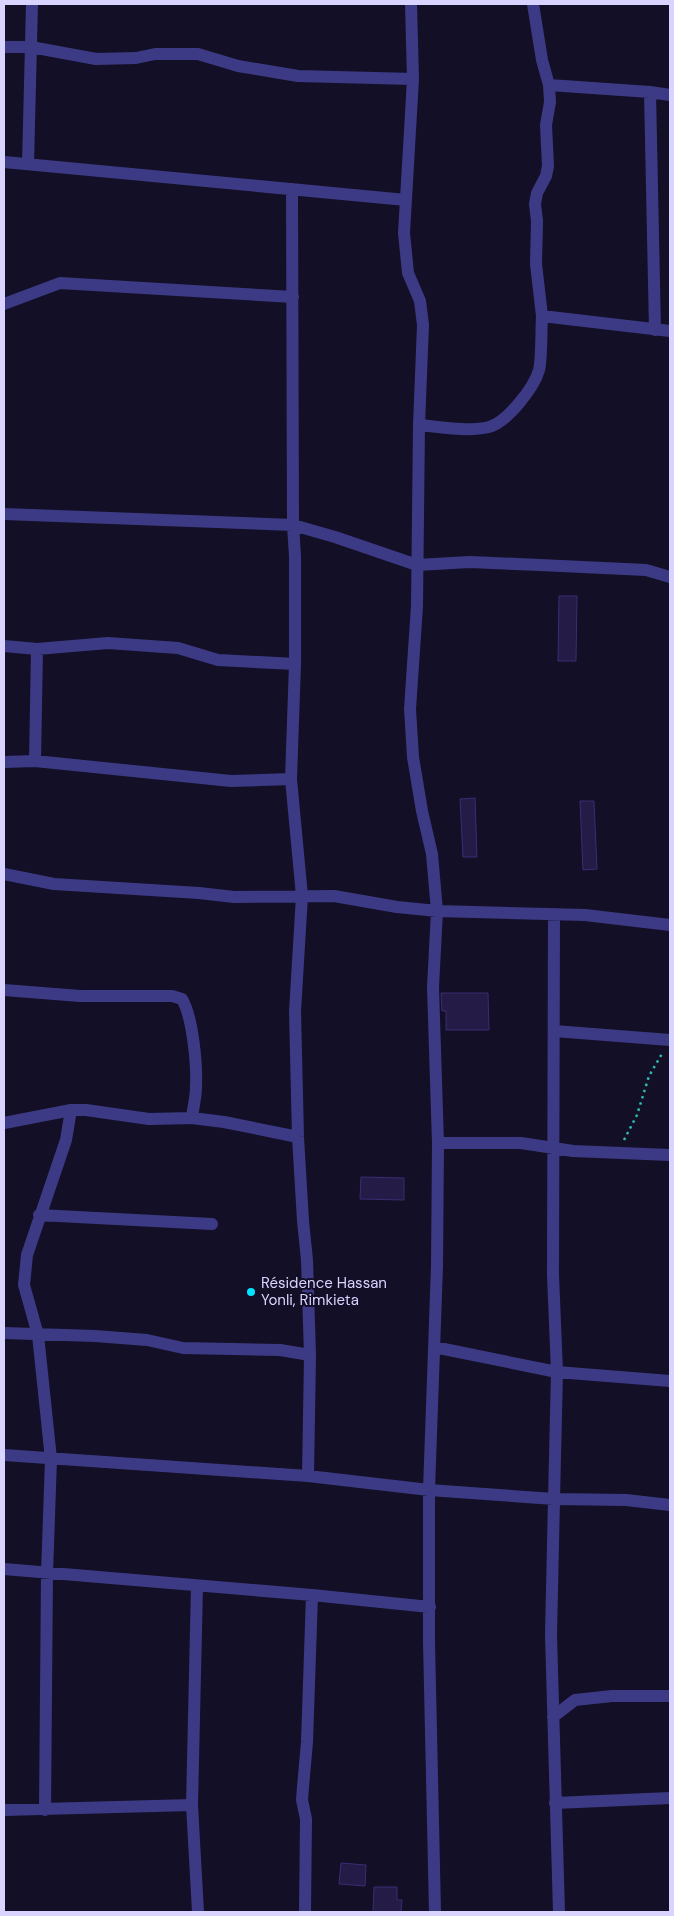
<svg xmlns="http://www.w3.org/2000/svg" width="674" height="1916" viewBox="0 0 674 1916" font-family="'DM Sans',sans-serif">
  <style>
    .building { fill: #241b47; stroke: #3b2d73 }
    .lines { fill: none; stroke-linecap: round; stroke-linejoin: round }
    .path { stroke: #2fb8b0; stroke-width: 2.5; stroke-dasharray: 2.5 4; stroke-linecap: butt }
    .minor { stroke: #3d3a85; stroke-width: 12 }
    .poi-dot { fill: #00e5ff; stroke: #130f26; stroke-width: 2 }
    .labels { text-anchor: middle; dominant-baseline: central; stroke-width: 4; stroke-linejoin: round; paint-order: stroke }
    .poi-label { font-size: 15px; fill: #d9d4ff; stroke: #130f26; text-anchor: start }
  </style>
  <rect width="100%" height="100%" fill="#130f26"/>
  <path class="building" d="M559 596H577L576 661H558Z
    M475 798 477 857H463L460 799Z
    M580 801H594L597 869 583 870Z
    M441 993H488L489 1030H446V1011H442Z
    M361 1177 404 1178V1200L360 1199Z
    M341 1863 366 1865 365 1886 339 1884Z
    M374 1887H397V1900H402L401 1912H373Z"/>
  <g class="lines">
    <path class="path" d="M624 1140 637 1115 649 1076 663 1052"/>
    <path class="minor" d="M411 4 413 79 404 233 408 273 420 301 423 325 419 425 417 606 410 709 413 757 422 811 432 854 437 911 433 987 438 1143 437 1266 429 1490V1642L435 1912
      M533 4 542 60 549 85 550 102 546 125 548 166 546 176 537 193 535 204 537 221 536 264 542 316
      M4 47H31L96 59 136 58 155 54H198L238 66 298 76 413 79
      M549 85 650 92 670 95
      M650 92 655 330
      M4 162 406 200
      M28 164 32 4
      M292 189 293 525 295 556V664L291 779 302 896 295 1011 298 1137 303 1221 307 1260 310 1355 308 1476
      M4 304 60 283 293 297
      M419 425C441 427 467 432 489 427 507 422 534 388 539 370 542 358 541 330 542 316L670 331
      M4 514 293 525 335 537 417 565 470 562 540 565 646 570 670 577
      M4 646 37 649 108 643 178 648 218 660 295 664
      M35 761 37 649
      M4 762 35 761 231 781 291 779
      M4 874 54 884 199 893 234 897 334 896 397 907 437 911 585 915 670 925
      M554 914 553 1275 557 1372 554 1499 626 1500 670 1505
      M4 990 80 996H172L182 999C193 1018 197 1065 196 1087 196 1097 193 1108 192 1118
      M554 1031 670 1040
      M4 1123 71 1110H86L149 1119 192 1118 224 1122 298 1137
      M438 1143H521L573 1151 670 1155
      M39 1215 212 1224
      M4 1333 95 1336 147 1340 183 1348 280 1350 310 1355
      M434 1347 557 1372 670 1381
      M4 1455 308 1476 429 1490 554 1499 551 1635 559 1912
      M4 1569 312 1595 430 1607
      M197 1586 192 1805 198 1912
      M553 1717 575 1700 612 1696H670
      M555 1803 670 1798
      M4 1810 192 1805
      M45 1810 47 1574 51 1459 38 1335 24 1285 27 1255 66 1140 71 1110
      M305 1912 306 1819 302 1800 303 1787 307 1742 312 1595"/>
  </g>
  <circle class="poi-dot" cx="251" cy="1292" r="5"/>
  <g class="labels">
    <g class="poi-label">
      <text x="261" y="1283">Résidence Hassan<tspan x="261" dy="17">Yonli, Rimkieta</tspan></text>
    </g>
  </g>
  <rect width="674" height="1916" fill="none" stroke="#d9d4ff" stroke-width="10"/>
</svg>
